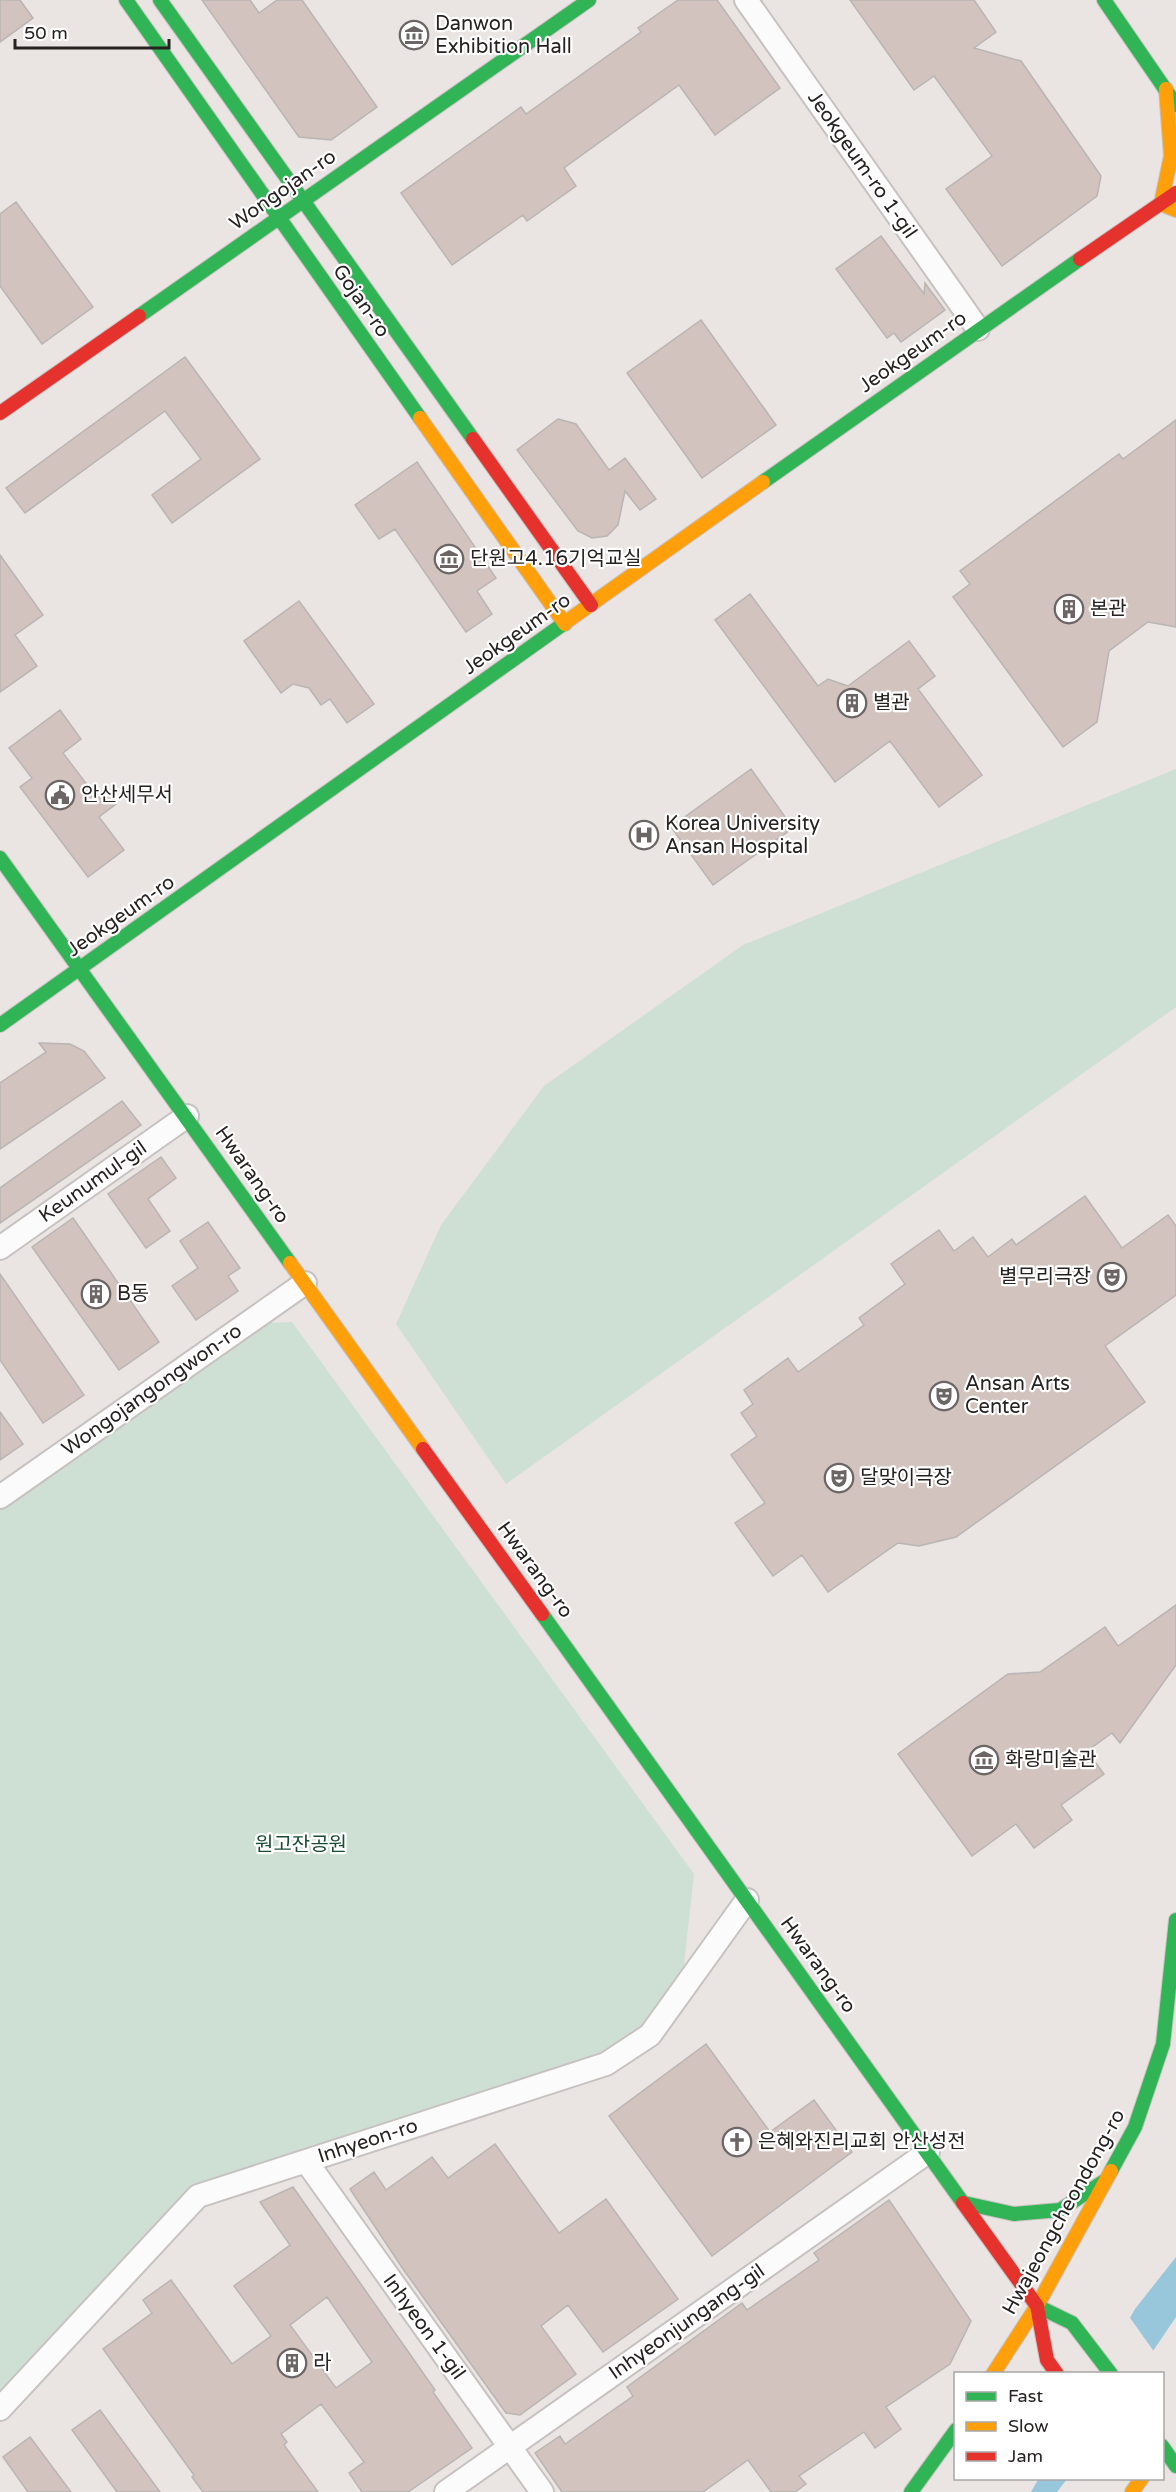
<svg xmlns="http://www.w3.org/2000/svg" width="1176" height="2492" viewBox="0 0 1176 2492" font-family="'Varela Round','Noto Sans KR',sans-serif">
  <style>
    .green { fill: #cde0d3 }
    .water { fill: #98c6db }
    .pier { fill: #eae4e3 }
    .building { fill: #d2c3be; stroke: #b9b5b3; stroke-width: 1.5; fill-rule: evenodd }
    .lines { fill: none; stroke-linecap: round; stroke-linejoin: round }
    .street-casing { stroke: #c7c2c1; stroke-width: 26 }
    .fast-casing { stroke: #c7c2c1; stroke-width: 16 }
    .slow-casing { stroke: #c7c2c1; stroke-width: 16 }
    .jam-casing { stroke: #c7c2c1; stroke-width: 16 }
    .street { stroke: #fcfbfb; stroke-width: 22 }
    .fast { stroke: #30b455; stroke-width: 14 }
    .slow { stroke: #ff9f0a; stroke-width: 14 }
    .jam { stroke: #e5322d; stroke-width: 14 }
    .labels { text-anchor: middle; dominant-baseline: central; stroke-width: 4.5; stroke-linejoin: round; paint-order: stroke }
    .poi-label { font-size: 20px; fill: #262221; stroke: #fff; text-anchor: start }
    .street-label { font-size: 20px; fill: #262221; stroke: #fff }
    .park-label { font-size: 20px; fill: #1a4c35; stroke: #fff }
  </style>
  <rect width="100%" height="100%" fill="#eae4e3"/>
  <path class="green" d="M1176 769V1007L506 1484 396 1324 441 1225 544 1086 743 945Z
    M292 1322 694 1874 682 1983 626 2065 576 2077 207 2200 0 2418V1506L261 1323Z"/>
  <path class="water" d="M1176 2257V2317L1138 2373 1098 2374 1135 2309Z
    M1039 2478H1067V2479L1057 2492H1031Z"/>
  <path class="pier" d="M1128 2315 1155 2353 1141 2374H1095Z"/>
  <path class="building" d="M0 0H20L33 18 0 42Z
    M202 0H250L259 13 277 0H302L377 107 331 140 299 137Z
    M678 0H717L780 88 715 135 679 85 564 168 576 186 527 221 523 215 452 265 401 193 521 107 526 114 641 32 638 28Z
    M850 0H974L996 32 974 48 1021 61 1101 176 1097 196 1002 266 946 189 992 156 934 76 914 90Z
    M16 202 93 307 42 344 0 286V214Z
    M881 236 924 294 925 283 945 310 901 342 894 333 887 338 836 269Z
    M701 320 776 425 702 478 627 373Z
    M185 357 260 459 172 523 152 495 201 459 165 411 25 513 6 488Z
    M558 419 576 424 609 470 625 458 656 499 640 510 625 491 618 525 607 536 592 538 578 531 517 450Z
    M1176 420V627L1148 622 1109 651 1097 722 1063 747 953 597 970 584 960 571 1119 454 1123 459Z
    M417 462 496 578 477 591 492 614 466 632 395 529 379 539 355 505Z
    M0 555 43 615 15 635 37 666 0 692Z
    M750 594 818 686 828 679 848 686 909 641 935 676 918 689 982 775 939 807 890 741 835 782 715 620Z
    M299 601 374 704 347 723 330 699 321 705 309 688 293 684 281 693 244 641Z
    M60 710 81 739 63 753 97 798 106 791 116 804 99 817 124 850 88 877 20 787 32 778 9 748Z
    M751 769 793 828 713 885 671 827Z
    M39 1043 70 1044 84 1051 105 1078 0 1149V1083L46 1052Z
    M122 1101 141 1125 0 1223V1188Z
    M161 1157 176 1178 148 1199 170 1231 146 1248 108 1194Z
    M1085 1196 1122 1248 1168 1215 1176 1226V1295L1105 1346 1145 1402 956 1537 919 1546 898 1543 828 1592 802 1555 773 1576 735 1523 765 1503 731 1455 757 1436 741 1413 753 1404 744 1390 788 1358 798 1372 864 1325 859 1318 905 1284 891 1264 939 1230 954 1251 973 1237 988 1257 1012 1239 1016 1245Z
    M73 1218 159 1342 119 1370 32 1247Z
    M208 1222 240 1268 228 1276 238 1291 196 1320 172 1286 198 1268 180 1241Z
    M0 1274 84 1395 43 1423 0 1360Z
    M0 1412 23 1444 0 1460Z
    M1176 1605V1665L1120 1743 1112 1733 1087 1751 1104 1774 1061 1805 1072 1820 1034 1848 1016 1824 972 1856 898 1754 1008 1674 1040 1672 1105 1627 1118 1646Z
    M706 2044 770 2132 814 2100 852 2152 712 2256 609 2116Z
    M495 2144 559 2233 606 2199 678 2299 603 2352 568 2305 541 2326 576 2374 520 2415 506 2413 403 2269 350 2189 374 2172 386 2190 432 2157 448 2178Z
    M293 2187 435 2390 433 2392 472 2448 408 2492H362L349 2473 364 2462 321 2404 281 2434 287 2442 284 2445 318 2492H203L192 2477 194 2475 103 2349 152 2313 143 2300 171 2280 232 2364 271 2336 234 2286 290 2245 260 2202ZM327 2297 372 2362 336 2388 290 2325Z
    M889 2200 971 2321 950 2364 886 2407 901 2429 875 2448 864 2432 799 2476 806 2484 795 2492H771L748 2460 703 2492H562L535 2453 560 2436 565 2444 633 2396 627 2387 742 2303 747 2310 819 2260 814 2253Z
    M100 2410 160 2492H117L72 2430Z
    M30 2437 71 2492H28L3 2457Z"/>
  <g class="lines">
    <g class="street-casing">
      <path id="street" d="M746 0 978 329
        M0 1248 187 1116
        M0 1497 305 1283
        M306 2161 542 2492
        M0 2409 198 2196 606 2064 650 2035 747 1900
        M446 2492 928 2152"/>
    </g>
    <g class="fast-casing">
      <path id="fast" d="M126 0 420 418
        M160 0 473 439
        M1104 0 1176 105
        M139 316 589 0
        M763 482 1080 259
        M0 858 290 1263
        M0 1025 566 622
        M542 1614 963 2203
        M1111 2171 1135 2127 1163 2044 1176 1920
        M964 2203 1014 2214 1060 2210 1103 2182
        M1037 2306 1072 2323 1111 2374
        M1162 2446 1176 2466
        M911 2492 956 2430"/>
    </g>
    <g class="slow-casing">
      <path id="slow" d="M1166 89 1171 156 1161 204 1176 210
        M420 418 565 624
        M566 622 763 482
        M290 1263 423 1449
        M993 2374 1037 2306 1111 2171
        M1132 2492 1142 2478"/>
    </g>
    <g class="jam-casing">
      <path id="jam" d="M1080 259 1176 193
        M0 413 139 316
        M473 439 591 605
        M423 1449 542 1614
        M963 2203 1037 2306 1047 2360 1057 2374"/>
    </g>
    <use href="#street" class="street"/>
    <use href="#fast" class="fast"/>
    <use href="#slow" class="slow"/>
    <use href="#jam" class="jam"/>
  </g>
  <defs>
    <g id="museum-ring" transform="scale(1.5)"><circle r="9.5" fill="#fff" stroke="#6b6665" stroke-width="1.5"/><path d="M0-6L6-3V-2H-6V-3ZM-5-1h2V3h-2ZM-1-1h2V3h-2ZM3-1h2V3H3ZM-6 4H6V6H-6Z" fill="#6b6665"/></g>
    <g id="building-ring" transform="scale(1.5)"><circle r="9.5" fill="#fff" stroke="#6b6665" stroke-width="1.5"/><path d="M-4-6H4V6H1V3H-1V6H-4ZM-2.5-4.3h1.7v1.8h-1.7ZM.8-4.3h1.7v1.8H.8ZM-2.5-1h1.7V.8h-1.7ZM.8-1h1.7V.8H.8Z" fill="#6b6665"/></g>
    <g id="civic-ring" transform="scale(1.5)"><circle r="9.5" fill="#fff" stroke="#6b6665" stroke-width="1.5"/><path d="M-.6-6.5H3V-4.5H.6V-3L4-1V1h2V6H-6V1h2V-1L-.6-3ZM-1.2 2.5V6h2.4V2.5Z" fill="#6b6665"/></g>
    <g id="hospital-ring" transform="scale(1.5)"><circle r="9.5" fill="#fff" stroke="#6b6665" stroke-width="1.5"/><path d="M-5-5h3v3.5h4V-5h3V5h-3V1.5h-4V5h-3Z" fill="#6b6665"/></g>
    <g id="theatre-ring" transform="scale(1.5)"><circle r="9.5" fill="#fff" stroke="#6b6665" stroke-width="1.5"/><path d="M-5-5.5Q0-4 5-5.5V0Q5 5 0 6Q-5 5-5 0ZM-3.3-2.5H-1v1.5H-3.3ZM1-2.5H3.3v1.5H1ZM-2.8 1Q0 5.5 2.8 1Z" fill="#6b6665"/></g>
    <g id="church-ring" transform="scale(1.5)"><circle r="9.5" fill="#fff" stroke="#6b6665" stroke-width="1.5"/><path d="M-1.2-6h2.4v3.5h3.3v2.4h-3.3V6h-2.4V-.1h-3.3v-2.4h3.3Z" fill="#6b6665"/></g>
  </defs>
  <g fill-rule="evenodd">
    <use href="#museum-ring" x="414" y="35"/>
    <use href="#museum-ring" x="449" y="559"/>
    <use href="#building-ring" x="1069" y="609"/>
    <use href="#building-ring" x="852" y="703"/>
    <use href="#civic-ring" x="60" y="795"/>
    <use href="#hospital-ring" x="644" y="835"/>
    <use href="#theatre-ring" x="1112" y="1277"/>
    <use href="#building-ring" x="96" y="1294"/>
    <use href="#theatre-ring" x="944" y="1396"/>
    <use href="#theatre-ring" x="839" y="1478"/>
    <use href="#museum-ring" x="984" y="1760"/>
    <use href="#church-ring" x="737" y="2142"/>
    <use href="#building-ring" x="292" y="2363"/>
  </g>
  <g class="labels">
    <g class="poi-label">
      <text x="435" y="24">Danwon<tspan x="435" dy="23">Exhibition Hall</tspan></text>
      <text x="470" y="559">단원고4.16기억교실</text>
      <text x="1090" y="609">본관</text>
      <text x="873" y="703">별관</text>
      <text x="81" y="795">안산세무서</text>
      <text x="665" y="824">Korea University<tspan x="665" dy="23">Ansan Hospital</tspan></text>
      <text x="1091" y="1277" text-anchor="end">별무리극장</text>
      <text x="117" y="1294">B동</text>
      <text x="965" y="1384">Ansan Arts<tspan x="965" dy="23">Center</tspan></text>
      <text x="860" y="1478">달맞이극장</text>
      <text x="1005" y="1760">화랑미술관</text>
      <text x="758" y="2142">은혜와진리교회 안산성전</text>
      <text x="313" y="2363">라</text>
    </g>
    <g class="street-label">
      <text transform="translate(862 165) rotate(55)">Jeokgeum-ro 1-gil</text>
      <text transform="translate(283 190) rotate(-35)">Wongojan-ro</text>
      <text transform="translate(361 301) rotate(55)">Gojan-ro</text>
      <text transform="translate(913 352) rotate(-35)">Jeokgeum-ro</text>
      <text transform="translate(517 634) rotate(-35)">Jeokgeum-ro</text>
      <text transform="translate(121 916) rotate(-35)">Jeokgeum-ro</text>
      <text transform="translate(252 1175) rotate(55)">Hwarang-ro</text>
      <text transform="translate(93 1182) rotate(-35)">Keunumul-gil</text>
      <text transform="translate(152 1390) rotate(-35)">Wongojangongwon-ro</text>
      <text transform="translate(535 1570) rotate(54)">Hwarang-ro</text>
      <text transform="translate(818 1965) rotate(54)">Hwarang-ro</text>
      <text transform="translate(368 2141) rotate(-18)">Inhyeon-ro</text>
      <text transform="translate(1064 2212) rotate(-61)">Hwajeongcheondong-ro</text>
      <text transform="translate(687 2322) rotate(-35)">Inhyeonjungang-gil</text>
      <text transform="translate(424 2327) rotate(54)">Inhyeon 1-gil</text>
    </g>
    <g class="park-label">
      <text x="301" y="1845">원고잔공원</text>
    </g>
  </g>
  <rect x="954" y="2372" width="210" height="108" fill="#ffffff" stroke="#a8a7a6" stroke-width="1.5"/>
  <rect x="966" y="2392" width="30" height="9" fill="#30b455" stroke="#a8a7a6" stroke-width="1.5"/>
  <text x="1008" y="2402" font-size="18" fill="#262221">Fast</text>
  <rect x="966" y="2422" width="30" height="9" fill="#ff9f0a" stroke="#a8a7a6" stroke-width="1.5"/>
  <text x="1008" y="2432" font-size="18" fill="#262221">Slow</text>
  <rect x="966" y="2452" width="30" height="9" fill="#e5322d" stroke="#a8a7a6" stroke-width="1.5"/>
  <text x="1008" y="2462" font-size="18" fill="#262221">Jam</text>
  <path d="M15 39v9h154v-9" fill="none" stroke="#262221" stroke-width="3"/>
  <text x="24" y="39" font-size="18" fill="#262221" stroke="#ffffff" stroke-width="4.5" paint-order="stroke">50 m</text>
</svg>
